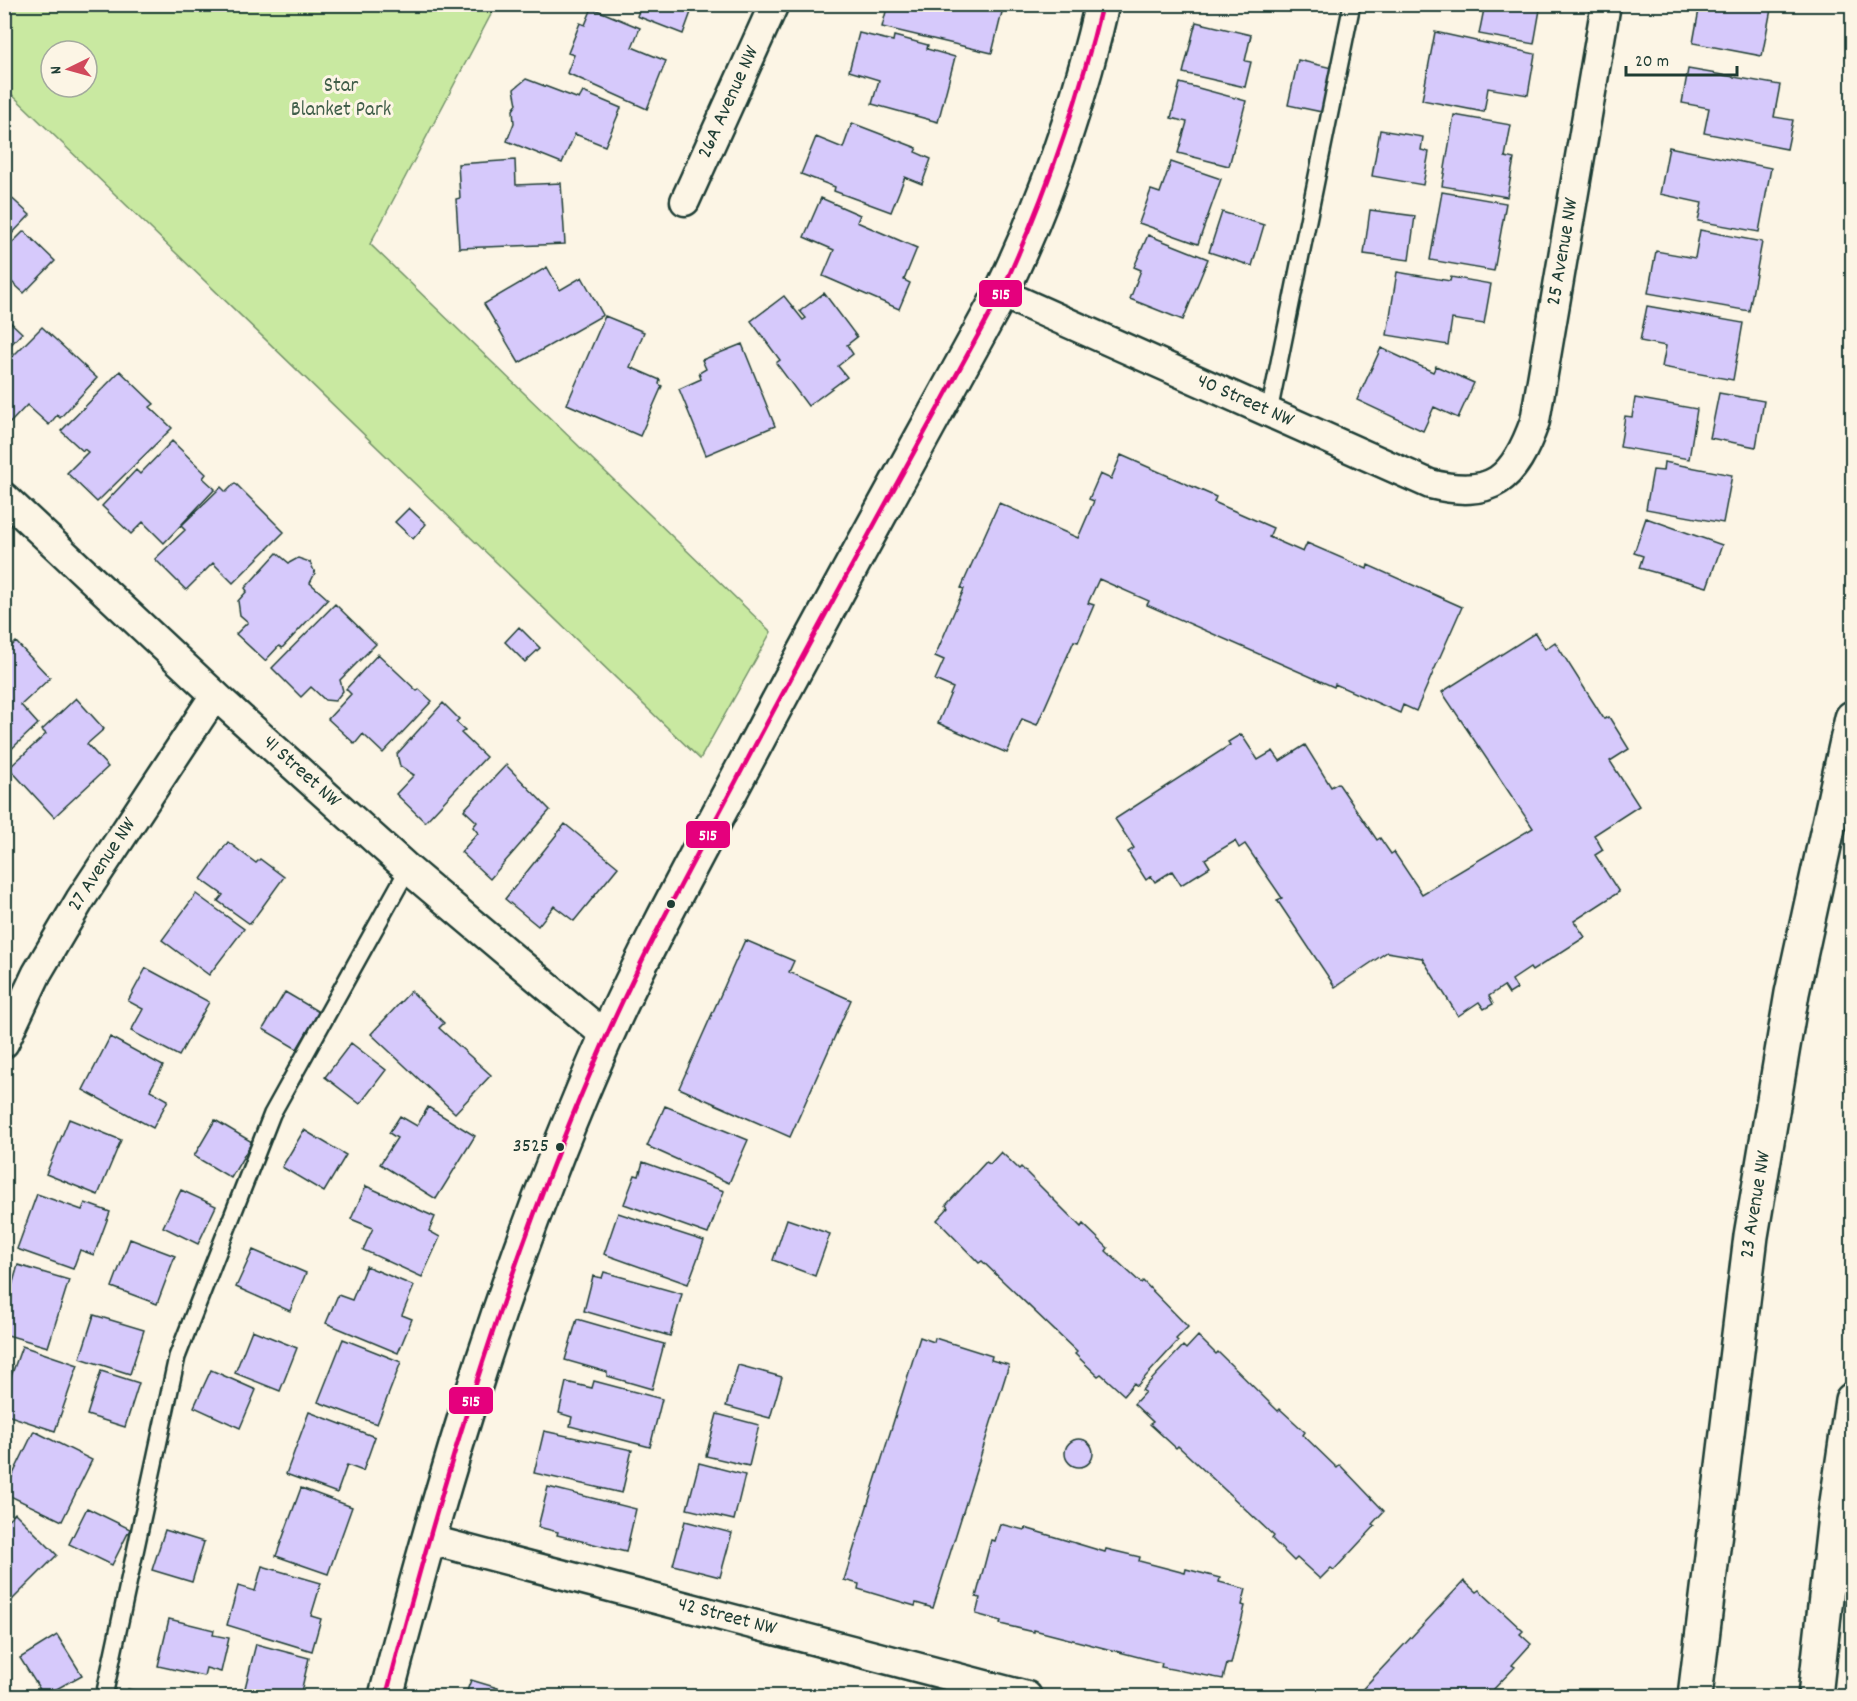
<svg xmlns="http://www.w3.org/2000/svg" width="1857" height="1701" viewBox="0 0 1857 1701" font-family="Dekko,sans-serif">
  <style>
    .green { fill: #c9e9a1; stroke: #74936a; stroke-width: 1.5; fill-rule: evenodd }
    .building { fill: #d6c9fb; stroke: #1f3d34; stroke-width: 1.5 }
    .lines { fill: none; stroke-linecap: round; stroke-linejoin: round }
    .service-casing { stroke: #1f3d34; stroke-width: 20 }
    .minor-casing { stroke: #1f3d34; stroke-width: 33 }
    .tertiary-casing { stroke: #1f3d34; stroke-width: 38 }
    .secondary-casing { stroke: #1f3d34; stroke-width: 38 }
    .service { stroke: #fcf5e5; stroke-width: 15 }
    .minor { stroke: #fcf5e5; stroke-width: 28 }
    .tertiary { stroke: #fcf5e5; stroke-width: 33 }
    .secondary { stroke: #fcf5e5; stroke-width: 33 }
    .bus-1-casing { stroke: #fcf5e5; stroke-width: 9 }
    .bus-1 { stroke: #e5007d; stroke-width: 4.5 }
    .bus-dot { fill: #1f3d34; stroke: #fcf5e5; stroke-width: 2 }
    .labels { text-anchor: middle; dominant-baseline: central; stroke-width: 6; stroke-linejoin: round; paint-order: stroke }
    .bus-label { font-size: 20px; fill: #1f3d34; stroke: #fcf5e5; text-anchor: end }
    .park-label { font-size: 21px; fill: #415f4a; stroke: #fcf5e5 }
    .street-label { font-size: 21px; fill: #1f3d34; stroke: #fcf5e5 }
    .line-badge { stroke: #fcf5e5; stroke-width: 2 }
    .badge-label { font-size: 16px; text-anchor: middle; font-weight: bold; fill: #fff }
  </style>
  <rect width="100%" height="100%" fill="#fcf5e5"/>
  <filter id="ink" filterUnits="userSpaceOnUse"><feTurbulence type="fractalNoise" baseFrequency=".0167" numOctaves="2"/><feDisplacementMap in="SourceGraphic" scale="12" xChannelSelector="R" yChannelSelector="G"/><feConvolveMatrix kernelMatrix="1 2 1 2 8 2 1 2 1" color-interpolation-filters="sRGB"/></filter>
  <g filter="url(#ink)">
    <path class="green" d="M4 5H496L370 244 771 632 700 759 5 88ZM51 51H87V87H51Z"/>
    <path class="building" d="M638 4H694L683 34 637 16 641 6Z
      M888 4H1004L992 53 882 27Z
      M1485 4H1541L1534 44 1479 34Z
      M1700 4H1772L1762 56 1693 43Z
      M592 8 640 28 632 47 666 61 647 109 567 73 574 55 568 53 580 23 585 25Z
      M1196 22 1251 35 1245 61 1251 62 1245 87 1183 73Z
      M1435 32 1535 54 1528 95 1488 88 1484 112 1422 100Z
      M859 33 893 41 894 36 928 45 927 49 955 57 938 122 872 104 879 80 849 71Z
      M1298 60 1332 68 1322 112 1288 105Z
      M1688 69 1780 85 1774 117 1793 120 1787 149 1704 133 1709 108 1682 103Z
      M526 79 579 99 583 92 621 108 605 146 575 134 562 163 507 141 514 123 513 110 517 104 514 89Z
      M1180 83 1246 101 1229 166 1178 153 1187 122 1171 118Z
      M1454 115 1511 125 1505 157 1514 159 1507 197 1442 186Z
      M852 123 917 148 915 152 931 159 922 184 905 177 891 212 834 191 835 187 801 174 816 137 843 148Z
      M1380 130 1423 137 1421 150 1429 152 1423 185 1372 176Z
      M1669 147 1771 168 1759 232 1698 221 1702 203 1660 194Z
      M515 160 516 185 561 183 565 244 459 248 456 199 460 198 458 164Z
      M1171 162 1221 179 1198 244 1139 223 1151 190 1160 193Z
      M4 191 30 215 4 242Z
      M1442 192 1506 203 1494 271 1430 260Z
      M821 198 860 215 857 222 917 248 904 280 910 283 899 309 823 276 834 250 804 237Z
      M1370 210 1415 216 1409 260 1364 254Z
      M1222 212 1264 225 1252 266 1209 252Z
      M1700 230 1762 242 1749 311 1648 293 1656 251 1695 258Z
      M24 231 55 261 24 293 4 275V251Z
      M1148 235 1208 259 1183 320 1130 299 1141 270 1134 267Z
      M547 267 560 290 582 277 603 315 519 363 484 304Z
      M1397 272 1450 281 1451 277 1491 284 1484 324 1452 319 1448 345 1387 335Z
      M824 293 857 337 847 345 853 354 838 366 847 377 808 406 776 363 780 360 751 321 784 296 803 320 806 318 800 311Z
      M1647 306 1743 323 1733 380 1662 367 1666 346 1640 341Z
      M4 316 22 333 4 352Z
      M605 316 644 332 630 367 660 380 659 384 662 386 640 436 567 404Z
      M42 327 97 378 60 418 57 415 49 425 27 405 10 423 4 418V365Z
      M742 344 775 426 706 455 679 389 701 379 699 373 706 369 702 360Z
      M1381 348 1433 372 1436 366 1474 383 1458 418 1434 407 1423 431 1357 400Z
      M120 371 154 404 150 407 172 428 97 502 67 473 88 452 84 449 83 451 61 431Z
      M1719 393 1764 401 1756 447 1710 438Z
      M1635 398 1697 409 1689 459 1620 447 1625 416 1632 417Z
      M172 441 206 474 203 478 215 489 164 543 143 522 131 534 102 506 136 470 140 474Z
      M1121 455 1216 497 1214 502 1273 528 1269 537 1303 552 1307 543 1367 569 1368 565 1462 607 1416 711 1403 705 1400 713 1335 684 1334 687 1147 605 1149 601 1099 579 1088 603 1094 605 1078 642 1074 641 1037 725 1022 719 1007 753 938 723 953 688 935 680 944 660 935 656 964 589 961 588 999 503 1078 538 1094 501 1089 499 1100 474 1111 479Z
      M1664 462 1732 475 1723 523 1646 509 1653 470 1663 471Z
      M235 483 284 532 233 583 213 563 186 590 155 559 185 530 181 526 221 487 226 492Z
      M409 508 426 524 413 539 395 522Z
      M1646 518 1722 545 1707 587 1639 568 1643 556 1634 553Z
      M277 553 289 563 298 558 310 562 315 573 310 583 328 599 282 648 279 646 265 661 236 634 248 622 240 615 238 601 247 591 245 588Z
      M335 604 376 644 340 680 343 691 335 701 325 700 311 687 301 697 272 668Z
      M519 627 540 648 525 662 505 642Z
      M1535 633 1545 649 1555 642 1604 719 1609 717 1629 749 1610 761 1639 806 1594 835 1603 850 1595 855 1619 892 1574 921 1585 937 1532 971 1530 968 1512 980 1517 989 1509 994 1504 986 1489 996 1493 1004 1484 1009 1479 1002 1458 1016 1422 958 1387 952 1335 987 1277 900 1282 898 1245 844 1239 848 1235 841 1205 859 1210 867 1181 885 1172 871 1155 882 1151 876 1146 880 1128 852 1134 848 1115 819 1230 745 1228 742 1241 734 1258 760 1273 751 1280 761 1305 745 1331 787 1338 783 1377 840 1380 838 1391 854 1394 852 1422 894 1533 828 1442 692Z
      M16 642 50 678 21 705 38 724 4 756V653Z
      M378 654 417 691 419 689 432 701 383 753 363 734 355 744 328 719 351 694 346 689Z
      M76 698 104 729 87 744 108 767 54 817 9 768 46 734 42 730Z
      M443 703 459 719 456 722 465 730 461 733 486 757 425 822 396 794 414 775 400 766 397 754Z
      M506 765 550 810 490 879 461 852 478 833 473 827 477 822 464 810Z
      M565 824 618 867 574 921 554 906 538 926 505 899Z
      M228 842 256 863 260 859 284 877 250 924 218 901 223 895 201 879Z
      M196 894 244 929 209 975 162 940Z
      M745 940 794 961 789 972 851 1000 790 1137 679 1088Z
      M146 968 209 1002 179 1056 131 1031 143 1009 128 1001Z
      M411 991 444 1023 439 1028 491 1075 455 1113 371 1034Z
      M285 992 319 1012 297 1049 263 1029Z
      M110 1037 163 1066 150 1090 168 1100 153 1128 83 1090Z
      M351 1043 386 1070 360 1104 325 1077Z
      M665 1106 748 1140 729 1183 647 1146Z
      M428 1107 475 1136 436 1199 380 1164 397 1138 389 1133 400 1116 417 1126Z
      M69 1119 121 1140 98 1195 46 1174Z
      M215 1120 252 1142 231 1178 194 1156Z
      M304 1130 346 1155 324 1192 282 1167Z
      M1001 1152 1019 1169 1021 1167 1081 1227 1083 1224 1108 1248 1106 1251 1141 1283 1143 1281 1188 1327 1176 1339 1178 1341 1137 1386 1134 1383 1124 1395 1101 1374 1098 1376 1075 1354 1077 1352 982 1261 979 1263 937 1220 948 1208 946 1205 986 1162 990 1164Z
      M643 1162 724 1191 708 1234 624 1204 635 1175 639 1176Z
      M366 1186 435 1217 429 1231 440 1237 422 1277 363 1250 373 1228 351 1219Z
      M181 1190 216 1206 198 1244 163 1227Z
      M37 1194 82 1210 85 1203 110 1212 94 1255 80 1250 73 1269 17 1249Z
      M618 1213 704 1241 688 1284 604 1254Z
      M787 1219 830 1234 815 1276 773 1260Z
      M130 1239 175 1256 157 1304 112 1287Z
      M253 1250 306 1273 290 1311 236 1287Z
      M18 1265 69 1280 48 1347 4 1334V1291L10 1293Z
      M366 1266 414 1286 402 1315 412 1319 398 1353 326 1323 338 1295 352 1300Z
      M604 1272 682 1294 670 1336 584 1311 593 1276 602 1278Z
      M94 1315 144 1330 130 1374 80 1358Z
      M577 1319 664 1344 652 1389 607 1376V1372L565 1360Z
      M252 1330 297 1348 280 1391 235 1373Z
      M1198 1336 1216 1354 1218 1352 1278 1411 1280 1409 1305 1432 1303 1435 1337 1468 1340 1465 1384 1511 1372 1524 1375 1526 1334 1570 1331 1568 1320 1579 1297 1558 1294 1561 1272 1539 1274 1536 1178 1446 1176 1448 1150 1424 1153 1422 1134 1404 1145 1392 1142 1390 1183 1346 1186 1349Z
      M920 1337 934 1342 935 1338 992 1356 991 1360 1009 1365 933 1608 916 1603 915 1606 858 1589 859 1584 844 1580Z
      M343 1339 401 1362 377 1424 318 1402Z
      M22 1346 78 1365 55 1431 4 1414V1396Z
      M738 1365 782 1377 770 1418 726 1406Z
      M211 1370 256 1390 240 1428 194 1407Z
      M101 1371 139 1383 125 1427 87 1415Z
      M594 1381 662 1399 650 1447 570 1426 572 1417 559 1413 566 1382 592 1388Z
      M309 1412 375 1437 363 1471 347 1465 337 1493 286 1474Z
      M717 1414 759 1425 749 1466 706 1456Z
      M34 1431 92 1460 62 1521 4 1493Z
      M544 1431 632 1450 622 1493 534 1473Z
      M1065 1453a14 14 0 1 1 28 0a14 14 0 1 1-28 0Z
      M699 1463 745 1475 734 1520 687 1509Z
      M548 1487 636 1509 626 1552 557 1535 558 1532 538 1527Z
      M301 1488 352 1507 328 1574 276 1556Z
      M87 1508 130 1529 112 1565 69 1544Z
      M15 1513 57 1555 4 1608V1523Z
      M685 1521 732 1533 720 1577 673 1565Z
      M1000 1524 1024 1530 1025 1528 1105 1552 1106 1549 1140 1557 1139 1561 1185 1573 1186 1569 1220 1578 1219 1582 1246 1589 1242 1605 1245 1606 1231 1664H1227L1223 1679 1161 1667 1162 1663 1034 1630V1632L1000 1624 1001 1621 976 1614 980 1598 976 1597 991 1540 995 1541Z
      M165 1530 204 1542 192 1582 152 1570Z
      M262 1566 321 1583 311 1616 321 1619 312 1651 227 1625 238 1586 255 1591Z
      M1464 1581 1476 1592 1479 1590 1523 1631 1520 1634 1531 1644 1512 1665 1515 1667 1491 1692 1488 1690 1482 1696H1356Z
      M169 1619 214 1630 213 1635 229 1638 221 1672 206 1668 204 1676 158 1666Z
      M57 1635 82 1675 44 1696 20 1658Z
      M256 1644 309 1658 300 1696H243Z
      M471 1680 498 1688V1691L513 1696H465Z
      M128 1689 159 1696H126Z"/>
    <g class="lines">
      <g class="service-casing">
        <path id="service" d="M1269 412 1352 4
          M104 1696 177 1357 272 1114 408 869"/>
      </g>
      <g class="minor-casing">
        <g id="minor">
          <path id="s1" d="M685 201 774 4"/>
          <path id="s2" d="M1001 293 1430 484C1492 499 1514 480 1535 421L1606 4"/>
          <path id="s3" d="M4 497 215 695 408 869 607 1037"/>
          <path id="s4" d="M4 1043 37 973 80 900 215 695"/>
          <path id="s5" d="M427 1539 1027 1696"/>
        </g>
      </g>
      <g class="tertiary-casing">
        <path id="tertiary" d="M386 1696C444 1472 512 1249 606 1037 648 943 698 853 746 762 829 605 916 449 1001 293 1046 200 1079 105 1102 4"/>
      </g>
      <g class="secondary-casing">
        <g id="secondary">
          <path id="s6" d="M1695 1696 1751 1236 1792 993 1852 718"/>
          <path d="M1815 1696 1835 1516 1852 1400"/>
        </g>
      </g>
      <use href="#service" class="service"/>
      <use href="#minor" class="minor"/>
      <use href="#tertiary" class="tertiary"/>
      <use href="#secondary" class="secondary"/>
      <g class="bus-1-casing">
        <path id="bus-1" d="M386 1696C445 1472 512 1249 606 1037 647 945 696 857 743 768 827 609 915 451 1001 293 1044 200 1078 104 1102 4"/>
      </g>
      <use href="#bus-1" class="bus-1"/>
    </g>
  </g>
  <g class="bus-dot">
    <circle cx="671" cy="904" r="5"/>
    <circle cx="560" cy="1147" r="5"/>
  </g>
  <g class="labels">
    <g class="bus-label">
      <text x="549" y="1147">3525</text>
    </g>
    <g class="park-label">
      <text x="341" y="87">Star<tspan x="341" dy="24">Blanket Park</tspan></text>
    </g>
    <g class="street-label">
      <text stroke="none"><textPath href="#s1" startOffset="108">26A Avenue NW</textPath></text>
      <text stroke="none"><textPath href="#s2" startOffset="782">25 Avenue NW</textPath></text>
      <text stroke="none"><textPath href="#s2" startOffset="267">40 Street NW</textPath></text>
      <text stroke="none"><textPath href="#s3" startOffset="405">41 Street NW</textPath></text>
      <text stroke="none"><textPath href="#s4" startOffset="204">27 Avenue NW</textPath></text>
      <text stroke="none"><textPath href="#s6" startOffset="495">23 Avenue NW</textPath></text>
      <text stroke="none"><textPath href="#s5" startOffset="310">42 Street NW</textPath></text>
    </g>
  </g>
  <g class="line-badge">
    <rect x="978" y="279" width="45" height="29" rx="6" fill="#e5007d"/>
    <rect x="685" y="820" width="46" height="29" rx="6" fill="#e5007d"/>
    <rect x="448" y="1386" width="46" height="29" rx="6" fill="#e5007d"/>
  </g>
  <g class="badge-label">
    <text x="1001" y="299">515</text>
    <text x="708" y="840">515</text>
    <text x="471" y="1406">515</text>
  </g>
  <rect width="1857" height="1701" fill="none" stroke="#fcf5e5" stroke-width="24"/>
  <rect x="12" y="12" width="1833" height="1677" fill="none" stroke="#1f3d34" stroke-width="2" filter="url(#ink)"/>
  <g transform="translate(69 69) rotate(265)"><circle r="28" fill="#fcf5e5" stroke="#a4ab9e" stroke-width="1.5"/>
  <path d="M0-4.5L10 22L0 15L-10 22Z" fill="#d1495b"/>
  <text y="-9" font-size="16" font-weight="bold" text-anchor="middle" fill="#1f3d34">N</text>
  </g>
  <path d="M1626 66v9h111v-9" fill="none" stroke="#1f3d34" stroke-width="3"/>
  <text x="1635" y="66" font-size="18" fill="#1f3d34" stroke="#fcf5e5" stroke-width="4.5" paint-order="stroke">20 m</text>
</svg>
